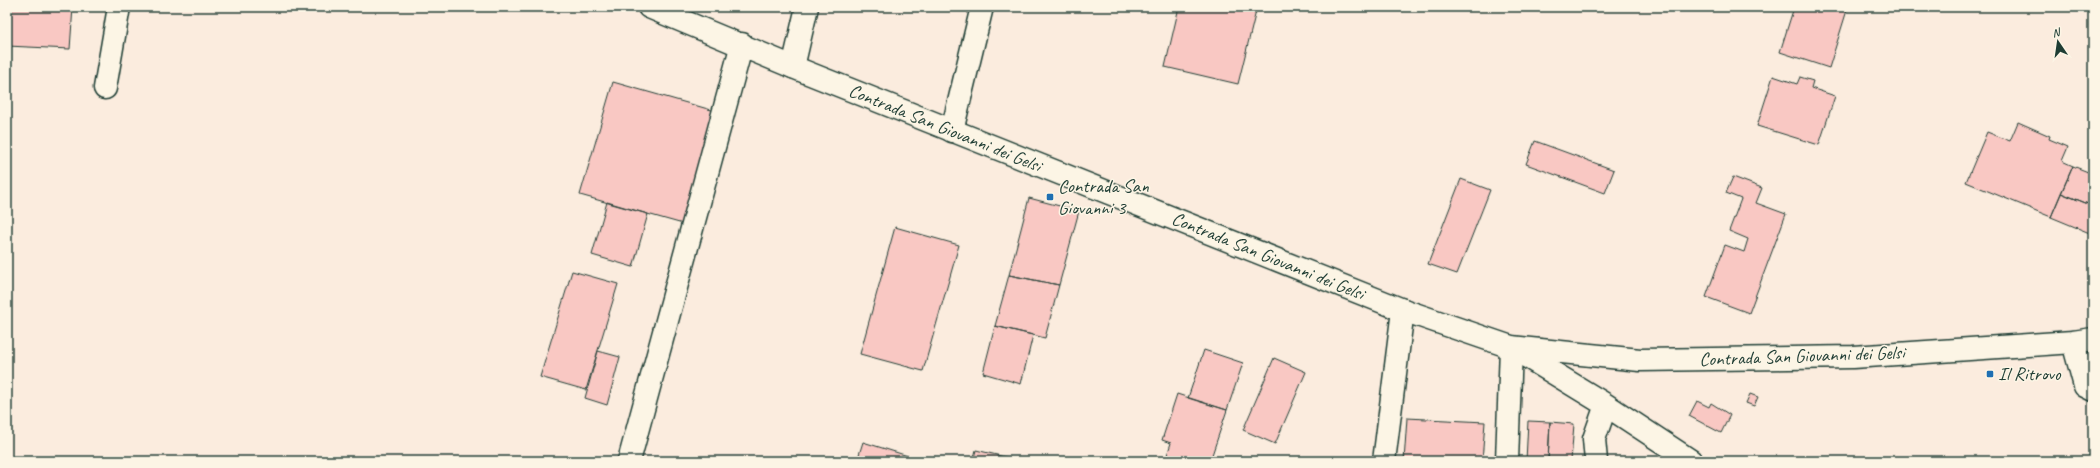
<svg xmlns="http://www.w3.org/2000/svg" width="2100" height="468" viewBox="0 0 2100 468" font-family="Caveat,sans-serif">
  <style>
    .building { fill: #f9c8c3; stroke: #1f3d34 }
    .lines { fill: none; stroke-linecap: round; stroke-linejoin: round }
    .minor-casing { stroke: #1f3d34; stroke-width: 25 }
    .major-casing { stroke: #1f3d34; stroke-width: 25 }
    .minor { stroke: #fcf5e5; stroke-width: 22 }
    .major { stroke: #fcf5e5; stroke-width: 22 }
    .poi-dot { fill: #1f6fb2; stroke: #fcf5e5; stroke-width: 1.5 }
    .labels { text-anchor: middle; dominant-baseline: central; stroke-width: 3; stroke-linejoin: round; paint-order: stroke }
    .street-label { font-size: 19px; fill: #1f3d34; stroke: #fcf5e5 }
    .poi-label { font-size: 19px; fill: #1f3d34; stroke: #fcf5e5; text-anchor: start }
  </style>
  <rect width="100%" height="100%" fill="#fbecde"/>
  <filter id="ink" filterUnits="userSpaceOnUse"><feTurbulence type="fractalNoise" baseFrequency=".025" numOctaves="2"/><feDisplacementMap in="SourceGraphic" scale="8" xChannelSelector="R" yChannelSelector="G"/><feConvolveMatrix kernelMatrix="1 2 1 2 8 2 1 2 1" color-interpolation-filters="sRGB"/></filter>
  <g filter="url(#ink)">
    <path class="building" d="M7 7H73L70 49 7 46Z
      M1179 7H1257L1238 84 1165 67Z
      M1794 7H1848L1829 68 1780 52Z
      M1773 76 1797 84 1800 77 1813 81 1811 88 1835 96 1819 145 1757 126Z
      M613 82 715 111 683 224 580 195Z
      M2018 122 2050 136 2049 139 2068 147 2062 161 2073 166 2051 217 1966 182 1987 132 2010 141Z
      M1535 141 1614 170 1605 193 1526 164Z
      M2073 166 2093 174V206L2061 193Z
      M1733 177 1762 188 1756 203 1786 214 1749 313 1706 297 1725 245 1744 252 1748 239 1729 231 1741 199 1726 193Z
      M1461 179 1490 190 1457 274 1428 264Z
      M2061 193 2093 206 2092 234 2051 217Z
      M1029 198 1079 211 1059 285 1009 275Z
      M607 202 648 214 633 267 592 255Z
      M895 227 959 245 923 371 860 354Z
      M572 271 618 284 586 390 540 377Z
      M1009 275 1059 285 1045 338 995 326Z
      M995 326 1033 335 1021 384 983 373Z
      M1204 350 1243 363 1227 410 1188 398Z
      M598 351 620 357 607 405 585 398Z
      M1274 358 1306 372 1275 444 1243 430Z
      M1177 394 1227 410 1210 461H1165L1171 443 1162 440Z
      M1750 394 1758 397 1754 406 1746 403Z
      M1697 401 1709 407 1711 403 1730 415 1721 433 1689 416Z
      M1407 418 1485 422 1482 461H1404Z
      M1528 421 1550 422 1548 461H1526Z
      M1550 422 1574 424 1571 461H1548Z
      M863 442 924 461H857Z
      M976 450 1022 461H973Z"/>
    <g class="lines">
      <g class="minor-casing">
        <path id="minor" d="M793 67 807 7
          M105 88 119 7
          M952 131 982 7
          M2073 342 2085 386 2093 390
          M629 461 742 44
          M1384 461 1403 310
          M1507 461 1511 347 1606 405 1691 461
          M1596 461 1594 439 1606 405"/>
      </g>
      <g class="major-casing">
        <path id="major" d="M649 7 793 67 1403 310 1511 347 1640 360 1853 357 2073 342 2093 339"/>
      </g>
      <use href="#minor" class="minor"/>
      <use href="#major" class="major"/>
    </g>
  </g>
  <g class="poi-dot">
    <rect x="1046" y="193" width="8" height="8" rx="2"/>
    <rect x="1986" y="370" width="8" height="8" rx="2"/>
  </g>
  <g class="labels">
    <g class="street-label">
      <text transform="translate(945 128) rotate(22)">Contrada San Giovanni dei Gelsi</text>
      <text transform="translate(1268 256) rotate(22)">Contrada San Giovanni dei Gelsi</text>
      <text transform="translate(1802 356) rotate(-2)">Contrada San Giovanni dei Gelsi</text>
    </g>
    <g class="poi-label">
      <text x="1058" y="186">Contrada San<tspan x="1058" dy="22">Giovanni 3</tspan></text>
      <text x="1998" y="374">Il Ritrovo</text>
    </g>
  </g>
  <rect width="2100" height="468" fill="none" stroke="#fcf5e5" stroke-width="24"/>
  <rect x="12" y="12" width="2076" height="444" fill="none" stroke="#1f3d34" stroke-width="1.5" filter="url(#ink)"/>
  <g transform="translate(2058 42) rotate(347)" stroke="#fcf5e5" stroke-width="3" paint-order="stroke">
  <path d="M0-3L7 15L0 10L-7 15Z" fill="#1f3d34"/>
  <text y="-6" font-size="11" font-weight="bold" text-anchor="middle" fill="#1f3d34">N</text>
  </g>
</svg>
